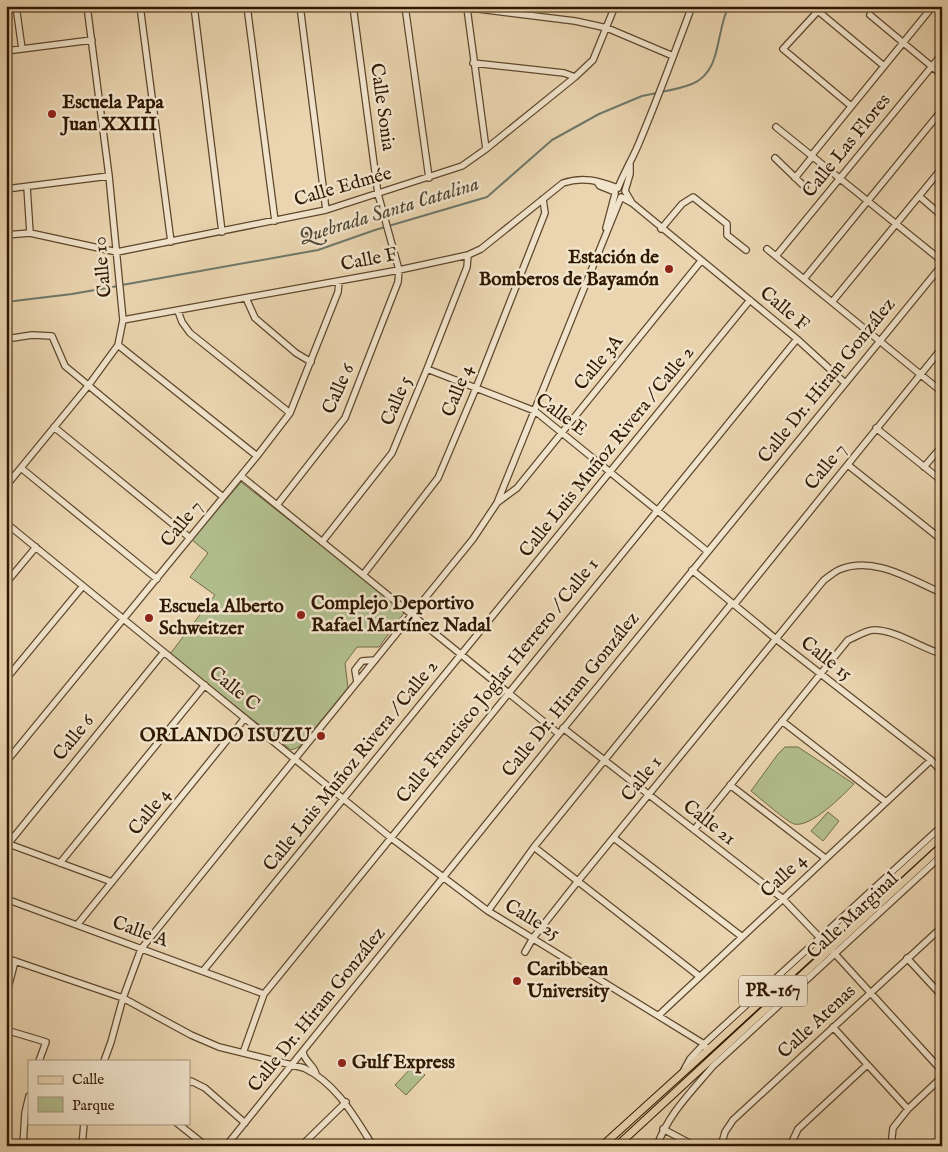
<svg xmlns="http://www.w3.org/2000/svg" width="948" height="1152" viewBox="0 0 948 1152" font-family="'IM FELL English',serif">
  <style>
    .green { fill: #b2be8e; stroke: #716b47 }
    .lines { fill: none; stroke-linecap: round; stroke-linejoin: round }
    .stream { stroke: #6e786a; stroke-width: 2 }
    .minor-casing { stroke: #5e472c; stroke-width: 8 }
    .major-casing { stroke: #301800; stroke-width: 9 }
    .minor { stroke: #f1e4cc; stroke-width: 5.5 }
    .major { stroke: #ead5b0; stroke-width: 7 }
    .poi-dot { fill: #8f2418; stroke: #f1e4cc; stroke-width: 2 }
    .labels { text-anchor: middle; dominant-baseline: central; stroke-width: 5; stroke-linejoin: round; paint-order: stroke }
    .shield { fill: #f1e4cc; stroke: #6a553d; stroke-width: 1 }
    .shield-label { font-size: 18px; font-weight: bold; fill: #301800 }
    .poi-label { font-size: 19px; font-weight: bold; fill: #301800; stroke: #f1e4cc; text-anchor: start }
    .street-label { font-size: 19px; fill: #301800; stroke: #f1e4cc }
    .water-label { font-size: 20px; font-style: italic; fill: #4f4835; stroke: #f1e4cc }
  </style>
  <rect width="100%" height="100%" fill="#ead5b0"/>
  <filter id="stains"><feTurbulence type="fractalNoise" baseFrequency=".004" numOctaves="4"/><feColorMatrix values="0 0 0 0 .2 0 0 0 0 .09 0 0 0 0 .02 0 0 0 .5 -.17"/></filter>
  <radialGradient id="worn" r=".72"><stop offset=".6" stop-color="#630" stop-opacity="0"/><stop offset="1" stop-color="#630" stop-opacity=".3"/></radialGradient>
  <path class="green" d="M241 482 403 610 404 613 379 647H357L345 663 348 688 299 747 291 750 170 654 215 595 190 577 208 553 192 540Z
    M785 747H798L854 784C843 795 811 828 794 824 787 822 760 798 751 791L778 754Z
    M828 812 839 821 823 841 811 831Z
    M414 1065 425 1075 406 1095 395 1085Z"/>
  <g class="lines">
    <path class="stream" d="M661 92C671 90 682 88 692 84 723 71 715 31 729 6
      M122 285 318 250 375 230 487 197 552 140 599 114 642 96 657 93
      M6 302 72 294 118 286"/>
    <g class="minor-casing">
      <path id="minor" d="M16 6 22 49
        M140 6 171 242
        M194 6 222 232
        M247 6 275 221
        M300 6 326 210
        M405 6 429 178
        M454 6 575 21 607 28 673 56
        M467 8 486 149
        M870 15 942 75
        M6 51 92 40
        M473 63 564 73 575 77
        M851 106 783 49 818 11 884 66
        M776 127 942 261
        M811 156 933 6
        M775 158 805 187
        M630 165V174L625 191 632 203 797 339 845 383
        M795 178 812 157
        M597 182 600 186 615 192
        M27 187 30 233
        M6 189 109 176
        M919 196 942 216
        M606 228 615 194
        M661 229 682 204 693 197 727 224V235L746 250
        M6 235 30 233 117 252 326 210 462 166 486 149 575 77 593 60 615 6
        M767 249 942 392
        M776 256 942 54
        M804 279 942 110
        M246 298 255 318 296 353 311 362
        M832 302 942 168
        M178 311 182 322 190 333 290 413
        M123 320 399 270 468 255 481 249 563 183C583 176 599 181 618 188 624 172 633 158 639 143 658 98 675 52 692 6
        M6 339 32 335 52 336 65 366 223 497
        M118 345 257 456
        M427 369 535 411 707 551
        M54 427 190 538
        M876 428 942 481
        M848 465 942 540
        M924 467 942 446
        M21 468 157 579
        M241 476 559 734
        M6 486 88 386 118 345 123 320 109 176 87 6
        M498 502 517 488 701 261
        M277 505 345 418 398 282 399 270 378 194 353 6
        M6 523 390 837 488 911 704 1044 709 1049
        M322 542 392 453 427 369 467 267 468 255
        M692 570 776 639 931 760 942 772
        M363 575 438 478 476 388 545 213 543 199
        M6 583 36 547
        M734 605 942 348
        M6 679 83 586
        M357 682 355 670 362 661 375 660
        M782 721 886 802
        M563 728 782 898 825 943 942 1071
        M6 762 257 456 290 413 338 292 339 281
        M730 785 825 858
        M694 830 848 640C856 637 866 630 874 630 896 630 921 648 942 654
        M614 838 741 936
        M6 843 112 882
        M8 844 164 652
        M534 847 699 976
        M60 863 205 685
        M6 899 264 994
        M488 911 534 847 732 603
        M77 925 245 718
        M525 952 533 938 578 881 824 580C830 576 835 571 841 569 875 556 911 580 942 593
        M6 958 123 998 191 1035 219 1047 304 1068C337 1084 354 1116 373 1146
        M907 958 942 996
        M203 971 750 300
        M6 996 15 961
        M659 1015 931 760
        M833 1027 908 1109
        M6 1030 46 1042 39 1061
        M303 1052C304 1061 314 1065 316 1074
        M243 1053 264 994 797 339
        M104 1061 111 1042 123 998 141 949 473 539 497 503 621 197 632 203
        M684 1070 690 1059 704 1044 942 826
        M189 1083 191 1081 205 1088 245 1123
        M177 1123 206 1146
        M663 1129 693 1145 698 1146
        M23 1146 25 1113 29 1096
        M82 1146 84 1123
        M226 1146 559 734 942 265
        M301 1146 346 1102
        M657 1146C668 1114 692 1091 713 1066L942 855
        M721 1146 725 1132 733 1120 942 927
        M790 1146 798 1129 867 1065
        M891 1146 893 1128 908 1109 942 1077"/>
    </g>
    <g class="major-casing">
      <path id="major" d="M602 1146 709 1049 942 835
        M617 1146 942 846"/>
    </g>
    <use href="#minor" class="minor"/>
    <use href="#major" class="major"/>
  </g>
  <g class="poi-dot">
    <circle cx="52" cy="114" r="5"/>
    <circle cx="669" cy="269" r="5"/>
    <circle cx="301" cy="615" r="5"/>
    <circle cx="149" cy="618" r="5"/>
    <circle cx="321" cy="736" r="5"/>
    <circle cx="517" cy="981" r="5"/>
    <circle cx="342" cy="1063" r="5"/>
  </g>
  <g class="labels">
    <rect class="shield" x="739" y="975.5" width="68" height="31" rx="4"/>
    <g class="shield-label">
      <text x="773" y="991">PR-167</text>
    </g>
    <g class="poi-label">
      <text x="62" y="103">Escuela Papa<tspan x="62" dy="22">Juan XXIII</tspan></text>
      <text x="659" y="258" text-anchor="end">Estación de<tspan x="659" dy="22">Bomberos de Bayamón</tspan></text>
      <text x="311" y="604">Complejo Deportivo<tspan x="311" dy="22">Rafael Martínez Nadal</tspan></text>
      <text x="159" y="607">Escuela Alberto<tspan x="159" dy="22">Schweitzer</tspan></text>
      <text x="311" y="736" text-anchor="end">ORLANDO ISUZU</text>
      <text x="527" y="970">Caribbean<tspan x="527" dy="22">University</tspan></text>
      <text x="352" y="1063">Gulf Express</text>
    </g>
    <g class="street-label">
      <text transform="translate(382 107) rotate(82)">Calle Sonia</text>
      <text transform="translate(847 146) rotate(-51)">Calle Las Flores</text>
      <text transform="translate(343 187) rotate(-16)">Calle Edmée</text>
      <text transform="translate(369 260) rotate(-11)">Calle F</text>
      <text transform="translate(103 267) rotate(-95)">Calle 10</text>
      <text transform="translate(784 309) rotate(40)">Calle F</text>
      <text transform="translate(599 363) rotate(-51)">Calle 3A</text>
      <text transform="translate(827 381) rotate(-51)">Calle Dr. Hiram González</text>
      <text transform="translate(339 389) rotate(-66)">Calle 6</text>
      <text transform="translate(458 391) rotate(-68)">Calle 4</text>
      <text transform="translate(397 401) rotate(-67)">Calle 5</text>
      <text transform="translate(561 415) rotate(36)">Calle E</text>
      <text transform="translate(607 452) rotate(-51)">Calle Luis Muñoz Rivera / Calle 2</text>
      <text transform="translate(826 467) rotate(-51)">Calle 7</text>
      <text transform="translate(182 524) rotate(-51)">Calle 7</text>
      <text transform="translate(826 659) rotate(38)">Calle 15</text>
      <text transform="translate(498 681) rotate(-51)">Calle Francisco Joglar Herrero / Calle 1</text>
      <text transform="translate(234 689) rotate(39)">Calle C</text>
      <text transform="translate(571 695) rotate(-51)">Calle Dr. Hiram González</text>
      <text transform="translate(74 738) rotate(-51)">Calle 6</text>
      <text transform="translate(351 766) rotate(-51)">Calle Luis Muñoz Rivera / Calle 2</text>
      <text transform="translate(642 779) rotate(-51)">Calle 1</text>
      <text transform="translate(150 812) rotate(-51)">Calle 4</text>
      <text transform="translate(709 823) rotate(38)">Calle 21</text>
      <text transform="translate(784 876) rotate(-43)">Calle 4</text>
      <text transform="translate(853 916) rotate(-43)">Calle Marginal</text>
      <text transform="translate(532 920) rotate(31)">Calle 25</text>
      <text transform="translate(140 932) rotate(20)">Calle A</text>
      <text transform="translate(317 1010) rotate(-51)">Calle Dr. Hiram González</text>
      <text transform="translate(817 1022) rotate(-43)">Calle Atenas</text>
    </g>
    <g class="water-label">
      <text transform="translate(389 211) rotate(-17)">Quebrada Santa Catalina</text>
    </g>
  </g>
  <rect width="948" height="1152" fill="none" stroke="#ead5b0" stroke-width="25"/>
  <rect x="8" y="8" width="933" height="1137" fill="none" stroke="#301800" stroke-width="2.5"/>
  <rect x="12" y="12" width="923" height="1127" fill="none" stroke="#301800"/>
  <rect x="28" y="1060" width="162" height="65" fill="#f1e4cc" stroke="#a4927a"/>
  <rect x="38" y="1076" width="25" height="8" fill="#ead5b0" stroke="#a4927a"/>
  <text x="72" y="1084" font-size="15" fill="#301800">Calle</text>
  <rect x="38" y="1097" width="25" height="15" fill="#b2be8e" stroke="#a4927a"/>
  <text x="72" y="1110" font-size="15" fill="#301800">Parque</text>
  <rect width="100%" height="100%" filter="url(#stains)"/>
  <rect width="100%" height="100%" fill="url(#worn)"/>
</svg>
